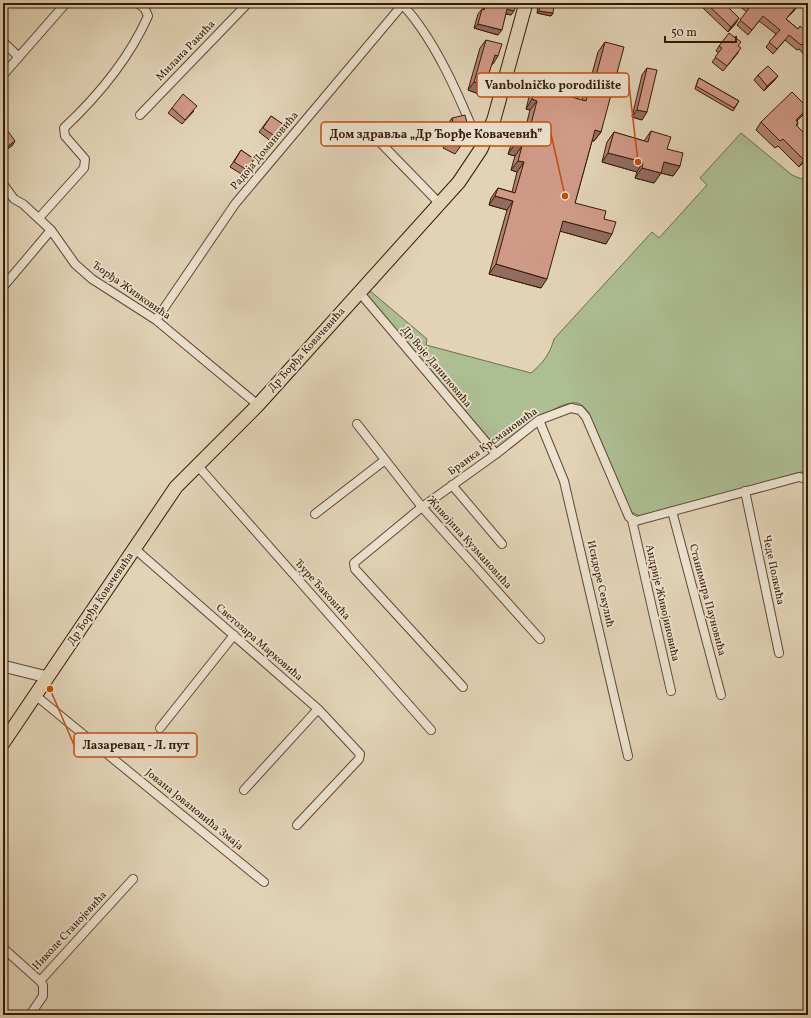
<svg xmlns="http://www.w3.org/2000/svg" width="811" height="1018" viewBox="0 0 811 1018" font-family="Vollkorn,serif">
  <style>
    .green { fill: #adbe93; stroke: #716c4b }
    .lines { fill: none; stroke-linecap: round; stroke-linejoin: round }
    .minor-casing { stroke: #604830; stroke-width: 10 }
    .tertiary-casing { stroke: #604830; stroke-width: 13 }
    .primary-casing { stroke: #351a03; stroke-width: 15 }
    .minor { stroke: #ece2d0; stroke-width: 8 }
    .tertiary { stroke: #ece2d0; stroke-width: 11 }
    .primary { stroke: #e2d3b7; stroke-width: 13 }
    .wall { fill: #b38475; stroke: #351a03 }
    .shaded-wall { fill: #926c5f; stroke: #351a03 }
    .building { fill: #d09a88; stroke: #351a03 }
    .labels { text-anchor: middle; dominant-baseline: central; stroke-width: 3.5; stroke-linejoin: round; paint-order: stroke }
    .street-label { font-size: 11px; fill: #351a03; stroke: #ece2d0 }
    .leader { fill: none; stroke: #c44c0a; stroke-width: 1.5 }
    .callout-dot { fill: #c44c0a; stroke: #ece2d0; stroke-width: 1.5 }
    .callout { fill: #ece2d0; stroke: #c44c0a; stroke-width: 1.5 }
    .callout-label { font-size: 12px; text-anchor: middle; font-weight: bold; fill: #351a03 }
  </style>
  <rect width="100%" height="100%" fill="#e2d3b7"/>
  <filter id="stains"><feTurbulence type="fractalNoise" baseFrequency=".005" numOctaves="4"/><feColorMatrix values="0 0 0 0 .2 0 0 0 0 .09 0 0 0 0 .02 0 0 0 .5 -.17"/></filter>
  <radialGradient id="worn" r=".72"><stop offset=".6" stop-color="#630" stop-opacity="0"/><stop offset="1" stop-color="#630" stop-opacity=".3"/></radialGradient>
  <path class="green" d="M741 133 792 175 801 179 808 174V474L801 472 640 516 631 512 588 412C585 408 582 404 577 403 558 399 513 438 498 449L365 294 369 290 427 339 426 345 531 373C543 363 550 354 554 339L652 232 659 238 707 185 700 178Z"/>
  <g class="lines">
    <g class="minor-casing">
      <path id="minor" d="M401 3C437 41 461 101 481 149
        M3 42 19 57
        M3 75 66 3
        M140 115 248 3
        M372 134 440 204
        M3 184 14 199 23 204 51 230 75 264 92 279 156 320 258 405
        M39 218 84 168 85 159 65 136 64 128C98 96 129 59 148 16L145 9 138 3
        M3 287 51 230
        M360 293 496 454
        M156 320 235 204 403 4
        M539 420 564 481 628 756
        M357 424 422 507 540 639
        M197 465 431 730
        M452 485 502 544
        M745 491 779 653
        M672 511 721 695
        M315 514 385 460
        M632 520 671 691
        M135 549 318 709 360 754 359 759 297 825
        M463 687 355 569 354 563 422 507 496 454 539 420 571 408 580 410 586 417 629 517 636 521 799 477 808 479
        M35 695 264 882
        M160 728 234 635
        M244 790 318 709
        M3 948 40 981 133 879
        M30 1015 43 996V985L40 981"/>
    </g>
    <g class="tertiary-casing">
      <path id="tertiary" d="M3 666 47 677"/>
    </g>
    <g class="primary-casing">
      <path id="primary" d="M3 743 176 487 258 405 459 182 481 149 494 119 526 3"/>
    </g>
    <use href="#minor" class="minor"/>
    <use href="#tertiary" class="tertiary"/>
    <use href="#primary" class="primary"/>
  </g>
  <path class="wall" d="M484 3H516L511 15 506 14 498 35 474 28 478 14 482 9 483 10Z
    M707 3 736 23 728 32 703 8Z
    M735 3H794V11L786 19 798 29 808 33V59L799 49 797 50 785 40 773 54 766 47 776 34 759 21 748 35 737 25 747 12Z
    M540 4 553 13 551 16 537 13 538 6Z
    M486 40 493 64H492L479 94 468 90 480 48Z
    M605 42 601 132 594 141H592L575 203 604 219 606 244 560 231 541 288 489 274 507 210 489 205 491 198 498 188 512 192 517 172 511 170 515 156 508 154 512 142 518 132 524 134 530 110 526 109 529 97 536 87 582 100 584 92 589 85 598 52Z
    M719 46H738V53L723 71 712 62 719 53 716 51Z
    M647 68 642 120 632 117 642 75Z
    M758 75 774 81 764 91 754 80Z
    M699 78 739 101 733 111 695 89 698 80Z
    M172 108 194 111 182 124 168 113Z
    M808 108 803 115 797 121 798 123 797 125 808 157 799 167 778 146 775 148 756 130 761 122Z
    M808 108V116L805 113Z
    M271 116 284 125 272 142 259 132Z
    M452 118 460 147 455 154 443 148 450 136 447 125Z
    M651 131 667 149 680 166 673 176 661 173 654 183 635 178 637 172 602 162 607 142 614 132 644 141Z
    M241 150 254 159 243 175 230 167Z"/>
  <path class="shaded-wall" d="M797 6 794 11 782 23 786 19Z
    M507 9 514 11 511 15 504 13Z
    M539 11 553 13 551 16 537 13Z
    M739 18 736 23 728 32 731 27Z
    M478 24 502 30 498 35 474 28Z
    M495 55 498 56 493 64 489 63Z
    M778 76 774 81 764 91 767 86Z
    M474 82 485 85 479 94 468 90Z
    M532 99 537 101 530 110 526 109Z
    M808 108 803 115 791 127 796 120Z
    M637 110 647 112 642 120 632 117Z
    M595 130 601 132 594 141 588 140Z
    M15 141 12 146 3 152V150Z
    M515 144 522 146 515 156 508 154Z
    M608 153 643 162 637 172 602 162Z
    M808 155V157L799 167 804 160Z
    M518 161 524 162 517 172 511 170Z
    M664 162 680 166 673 176 657 172Z
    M642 168 661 173 654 183 635 178Z
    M495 196 513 201 507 210 489 205Z
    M563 221 612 234 606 244 556 230Z
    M496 264 547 279 541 288 489 274Z"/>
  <path class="building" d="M486 3H516L514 11 507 9 502 30 478 24 482 9 484 10Z
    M707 3H724L739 18 731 27 707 4Z
    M745 3H794L797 6 786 19 798 29 800 26 808 33V51L802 44 801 45 789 35 777 49 769 42 780 30 763 16 752 30 740 20 750 7Z
    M540 4 554 6 553 13 539 11Z
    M729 33 741 42 738 46 741 48 727 66 715 57 722 48 719 46Z
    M486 40 502 44 498 56 495 55 485 85 474 82Z
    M605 42 624 47 601 132 595 130 575 203 606 211 604 219 616 222 612 234 563 221 547 279 496 264 513 201 495 196 498 188 515 193 524 162 518 161 522 146 515 144 518 132 528 135 537 101 532 99 536 87 586 101 591 82 594 83Z
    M768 66 778 76 767 86 758 75Z
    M647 68 657 70 647 112 637 110Z
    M699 78 739 101 734 108 696 86Z
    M792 92 808 108 796 120 798 123 796 125 808 137V155L804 160 783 139 780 141 761 122Z
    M183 94 197 106 185 120 172 108Z
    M465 115 468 126V134L460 147 448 140 455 129 452 118Z
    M271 116 284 125 276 137 263 128Z
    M7 130 15 141 3 150V134Z
    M651 131 671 137 667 149 683 153 680 166 664 162 661 173 642 168 643 162 608 153 614 132 648 142Z
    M241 150 254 159 247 170 234 162Z"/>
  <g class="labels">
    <g class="street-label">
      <text transform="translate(186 51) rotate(-46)">Милана Ракића</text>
      <text transform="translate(265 151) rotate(-50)">Радоја Домановића</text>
      <text transform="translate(131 291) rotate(35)">Ђорђа Живковића</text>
      <text transform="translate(307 350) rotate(-48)">Др Ђорђа Ковачевића</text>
      <text transform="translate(436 367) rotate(50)">Др Воје Даниловића</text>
      <text transform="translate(493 442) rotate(-36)">Бранка Крсмановића</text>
      <text transform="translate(469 543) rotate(48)">Живојина Кузмановића</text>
      <text transform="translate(773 570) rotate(78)">Чеде Полкића</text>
      <text transform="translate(600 584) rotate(77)">Исидоре Секулић</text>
      <text transform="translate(322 590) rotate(48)">Ђуре Ђаковића</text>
      <text transform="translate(101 599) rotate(-56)">Др Ђорђа Ковачевића</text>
      <text transform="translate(707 600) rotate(75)">Станимира Пауновића</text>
      <text transform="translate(662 603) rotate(77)">Андрије Живојиновића</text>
      <text transform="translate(259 643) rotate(41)">Светозара Марковића</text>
      <text transform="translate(194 810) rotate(39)">Јована Јовановића Змаја</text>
      <text transform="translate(70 931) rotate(-47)">Николе Станојевића</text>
    </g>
  </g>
  <path class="leader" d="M638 162L629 85M565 196L551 134M50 689L74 745"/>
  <g class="callout-dot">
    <circle cx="638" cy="162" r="4"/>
    <circle cx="565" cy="196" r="4"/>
    <circle cx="50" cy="689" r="4"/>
  </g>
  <g class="callout">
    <rect x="477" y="73" width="152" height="24" rx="4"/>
    <rect x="321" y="122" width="230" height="24" rx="4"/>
    <rect x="74" y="733" width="123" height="24" rx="4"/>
  </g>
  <g class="callout-label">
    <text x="553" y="89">Vanbolničko porodilište</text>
    <text x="436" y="138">Дом здравља „Др Ђорђе Ковачевић”</text>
    <text x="136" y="749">Лазаревац - Л. пут</text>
  </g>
  <rect width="811" height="1018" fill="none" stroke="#e2d3b7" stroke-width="16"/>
  <rect x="4" y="4" width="803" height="1010" fill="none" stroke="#351a03" stroke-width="2"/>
  <rect x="8" y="8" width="795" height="1002" fill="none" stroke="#351a03"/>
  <path d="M665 36v6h71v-6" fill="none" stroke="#351a03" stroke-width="2"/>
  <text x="671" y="36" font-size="12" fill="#351a03" stroke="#ece2d0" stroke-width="3" paint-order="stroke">50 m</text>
  <rect width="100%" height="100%" filter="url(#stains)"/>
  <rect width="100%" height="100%" fill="url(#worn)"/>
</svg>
